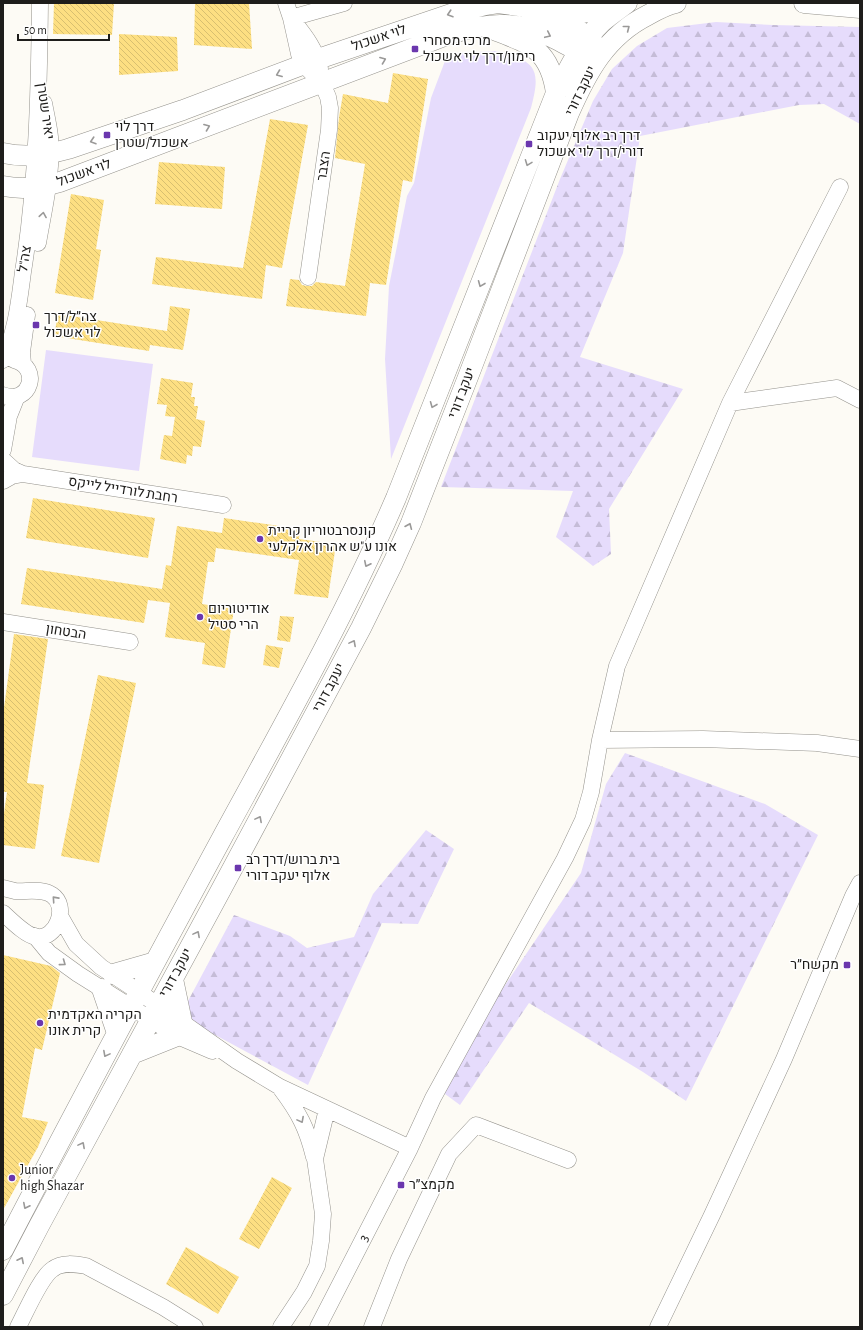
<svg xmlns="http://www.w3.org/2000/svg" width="863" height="1330" viewBox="0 0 863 1330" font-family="'Alegreya Sans',Heebo,sans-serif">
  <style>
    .green { fill: #e6dcfc }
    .forest { fill: url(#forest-firs) }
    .building { fill: url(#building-back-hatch) }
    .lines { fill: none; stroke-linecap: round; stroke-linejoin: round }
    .minor-casing { stroke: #94928c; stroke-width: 17 }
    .major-casing { stroke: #94928c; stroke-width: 21 }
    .minor { stroke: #fff; stroke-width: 16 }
    .major { stroke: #fff; stroke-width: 20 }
    .oneway { stroke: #9a9998 }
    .poi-dot { fill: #6b37ae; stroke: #fff; stroke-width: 1.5 }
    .labels { text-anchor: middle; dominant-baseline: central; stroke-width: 3; stroke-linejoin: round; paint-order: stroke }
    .street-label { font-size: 14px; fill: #1e1d1b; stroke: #fff }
    .poi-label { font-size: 14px; fill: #1e1d1b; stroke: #fff; text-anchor: start }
  </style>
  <defs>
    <pattern id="forest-firs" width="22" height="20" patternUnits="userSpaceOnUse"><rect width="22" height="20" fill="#e6dcfc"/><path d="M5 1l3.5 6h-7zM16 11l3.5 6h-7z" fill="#c5bcd7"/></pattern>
    <pattern id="building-back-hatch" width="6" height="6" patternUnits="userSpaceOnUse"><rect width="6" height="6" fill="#fddf82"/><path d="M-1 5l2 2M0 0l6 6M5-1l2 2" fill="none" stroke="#d8bf70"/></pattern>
  </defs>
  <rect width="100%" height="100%" fill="#fdfbf5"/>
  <path class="green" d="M495 51C535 61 542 67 531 108L391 459 385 359 389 286 407 196 414 183 431 98 445 61 458 53Z
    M46 350 153 364 139 471 32 457Z"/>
  <path class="forest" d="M716 22 773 25 860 27V124L824 104 799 105 640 136 623 253 580 357 683 389 609 509 611 554 593 566 556 537 573 491 441 487 560 179 593 101 612 69 637 46 667 28Z
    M625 753 765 804 818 835 686 1101 643 1072 529 1003 460 1105 441 1091 501 991 581 873 606 784Z
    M426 830 454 849 418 924 382 923 308 1085 180 1016 234 915 290 936 307 948 354 937 373 894Z"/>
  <path class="building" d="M54 3H114L112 35 53 34Z
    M195 3H249L252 49 194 45Z
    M119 34 177 37 178 71 119 75Z
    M393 73 428 79 412 182 403 180 386 285 370 283 366 316 286 306 290 279 299 280 302 285 307 286H312L316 282 345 286 365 164 335 158 339 117 343 94 388 103Z
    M270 119 308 125 282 268 266 265 262 299 152 284 156 257 243 268Z
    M159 162 225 167 222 209 155 204Z
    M71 194 104 200 96 249 101 250 93 300 55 293Z
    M170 306 190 309 183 350 150 345 149 351 54 336 58 314 167 331Z
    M161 378 193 383 191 397H195L194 406H198L196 419 205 421 201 447 193 446 192 456 187 455 186 464 160 459 164 435 172 436 175 417 165 416 167 405 157 404Z
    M33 498 155 518 148 558 26 538Z
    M224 518 300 529 299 539 336 544 328 598 294 594 299 560 216 548 214 562H208L202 604 234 609 225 668 202 664 205 643 165 637 170 603 148 600 144 623 21 604 27 568 162 589 166 565 171 566 177 526 222 533Z
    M280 616 294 617 290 642 277 640Z
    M14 634 48 639 27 783 44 785 35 849 3 845V820L7 792H3V715Z
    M266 645 283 648 279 668 263 665Z
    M98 675 136 683 99 863 61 856Z
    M3 955 51 966 60 973 42 1050 35 1048 22 1117 48 1122 38 1147 3 1210Z
    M272 1177 292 1188 259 1249 239 1239Z
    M186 1247 239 1277 218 1314 166 1284Z"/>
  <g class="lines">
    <g class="minor-casing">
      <path id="minor" d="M286 3 291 18 299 54 303 64 322 83 328 97 330 108 329 130 308 277
        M291 18 344 3
        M294 22C306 37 316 50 320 69
        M38 243C44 208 53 172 50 137 49 126 46 114 44 103
        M3 360C16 332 19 302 23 272 37 183 39 93 40 3
        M23 364 22 352 27 315
        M3 395C30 406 42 367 14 360
        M730 403 837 388 860 400
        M3 450 9 416 17 396
        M3 460 14 470 23 474 223 505
        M3 481 12 476 23 474
        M3 622 130 642
        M600 740 703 739 817 743 860 749
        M3 888C7 889 11 890 15 891 26 892 42 888 52 895 69 906 57 940 36 937 25 935 11 920 3 913
        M60 916 76 944 101 967 139 992 237 1061 280 1087 410 1148
        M35 936 49 953 78 974 177 1036 212 1051
        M281 1089C299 1113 307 1128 314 1157
        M18 1327C25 1314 41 1276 53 1269 62 1262 75 1264 86 1266L163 1307 195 1327
        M281 1327 304 1292 317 1266 321 1241 323 1214 315 1159 327 1109
        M318 1327 410 1148 433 1098 565 858 583 820 591 792 600 740 617 666 730 403 840 187
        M372 1327 399 1259 449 1154 476 1125 568 1160
        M658 1327 712 1215 784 1059 853 896 860 883"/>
    </g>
    <g class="major-casing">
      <path id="major" d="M804 3 860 8
        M551 13C574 15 595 13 618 5
        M494 30C531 44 550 50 556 93
        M3 153C25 158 47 155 68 149L183 110 318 59 451 14 485 5 498 3 512 5 524 7 543 12 589 36 595 46
        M3 186C23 190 40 188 60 182L450 34C486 23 514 20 549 36 565 43 574 51 592 54
        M113 974 155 962
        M173 979 182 1022
        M102 989 117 1033
        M132 1054 177 1036
        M3 1250C75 1111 149 973 223 836 284 724 346 614 396 498L556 93C569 68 581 42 602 22 610 15 619 9 627 3
        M3 1295 39 1226 222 888 361 628 393 563 411 523 468 377 569 113C587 72 606 36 648 15 657 10 666 5 676 3"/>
    </g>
    <use href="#minor" class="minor"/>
    <use href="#major" class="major"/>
  </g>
  <defs><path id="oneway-chevron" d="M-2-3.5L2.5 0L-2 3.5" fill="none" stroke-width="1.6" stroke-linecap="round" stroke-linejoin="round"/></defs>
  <g class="oneway">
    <use href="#oneway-chevron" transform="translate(450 14) rotate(162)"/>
    <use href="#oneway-chevron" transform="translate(627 28) rotate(-38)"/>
    <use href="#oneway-chevron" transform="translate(548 35) rotate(25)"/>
    <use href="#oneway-chevron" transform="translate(383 60) rotate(-21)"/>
    <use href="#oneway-chevron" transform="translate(279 74) rotate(159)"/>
    <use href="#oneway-chevron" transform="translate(207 127) rotate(-21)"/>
    <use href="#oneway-chevron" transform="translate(93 141) rotate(162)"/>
    <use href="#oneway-chevron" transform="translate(528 163) rotate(111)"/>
    <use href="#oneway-chevron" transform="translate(43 215) rotate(-81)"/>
    <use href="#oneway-chevron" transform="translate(481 284) rotate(112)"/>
    <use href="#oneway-chevron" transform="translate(433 405) rotate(112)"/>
    <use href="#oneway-chevron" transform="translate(409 526) rotate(-67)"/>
    <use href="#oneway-chevron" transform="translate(367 564) rotate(116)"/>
    <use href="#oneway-chevron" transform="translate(353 643) rotate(-62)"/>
    <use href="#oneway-chevron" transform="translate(259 819) rotate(-62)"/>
    <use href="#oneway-chevron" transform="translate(55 899) rotate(-132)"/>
    <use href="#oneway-chevron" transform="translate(197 934) rotate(-62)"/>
    <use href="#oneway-chevron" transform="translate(63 963) rotate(36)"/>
    <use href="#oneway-chevron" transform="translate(106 1054) rotate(118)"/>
    <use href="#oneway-chevron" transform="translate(301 1120) rotate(62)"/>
    <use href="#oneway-chevron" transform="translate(82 1145) rotate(-62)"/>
    <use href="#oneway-chevron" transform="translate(26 1206) rotate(117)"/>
    <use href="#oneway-chevron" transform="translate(21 1260) rotate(-63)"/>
  </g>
  <g class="poi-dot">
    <rect x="411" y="45" width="8" height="8" rx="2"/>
    <rect x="103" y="131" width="8" height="8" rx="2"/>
    <rect x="525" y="140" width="8" height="8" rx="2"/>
    <rect x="32" y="321" width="8" height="8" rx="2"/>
    <circle cx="260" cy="539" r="4"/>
    <circle cx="200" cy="617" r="4"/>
    <rect x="234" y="864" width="8" height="8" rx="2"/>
    <rect x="843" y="961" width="8" height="8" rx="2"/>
    <circle cx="40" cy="1023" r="4"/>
    <circle cx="12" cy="1178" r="4"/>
    <rect x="397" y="1181" width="8" height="8" rx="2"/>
  </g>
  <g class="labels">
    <g class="street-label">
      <text transform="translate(379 38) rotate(-19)">לוי אשכול</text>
      <text transform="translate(581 91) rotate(-64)">יעקב דורי</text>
      <text transform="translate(45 111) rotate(82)">יאיר שטרן</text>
      <text transform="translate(324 166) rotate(-82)">הצבר</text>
      <text transform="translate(84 173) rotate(-20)">לוי אשכול</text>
      <text transform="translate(25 259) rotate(-81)">צה"ל</text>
      <text transform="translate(462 393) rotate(-69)">יעקב דורי</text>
      <text transform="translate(123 490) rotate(9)">רחבת לורדייל לייקס</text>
      <text transform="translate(66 632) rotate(9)">הבטחון</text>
      <text transform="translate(329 688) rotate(-62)">יעקב דורי</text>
      <text transform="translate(176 973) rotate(-61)">יעקב דורי</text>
      <text transform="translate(364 1238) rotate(-63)">3</text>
    </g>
    <g class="poi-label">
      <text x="423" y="41">מרכז מסחרי<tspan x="423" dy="16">רימון/דרך לוי אשכול</tspan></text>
      <text x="115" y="127">דרך לוי<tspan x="115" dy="16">אשכול/שטרן</tspan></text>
      <text x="537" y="136">דרך רב אלוף יעקוב<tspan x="537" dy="16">דורי/דרך לוי אשכול</tspan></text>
      <text x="44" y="317">צה״ל/דרך<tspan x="44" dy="16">לוי אשכול</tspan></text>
      <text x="268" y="531">קונסרבטוריון קריית<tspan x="268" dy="16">אונו ע"ש אהרון אלקלעי</tspan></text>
      <text x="208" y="609">אודיטוריום<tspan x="208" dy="16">הרי סטיל</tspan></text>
      <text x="246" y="860">בית ברוש/דרך רב<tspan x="246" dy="16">אלוף יעקב דורי</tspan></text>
      <text x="839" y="965" text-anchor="end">מקשח״ר</text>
      <text x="48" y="1015">הקריה האקדמית<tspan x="48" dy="16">קרית אונו</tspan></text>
      <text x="20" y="1170">Junior<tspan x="20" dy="16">high Shazar</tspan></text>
      <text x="409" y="1185">מקמצ״ר</text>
    </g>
  </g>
  <rect width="863" height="1330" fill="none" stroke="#1e1d1b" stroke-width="8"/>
  <path d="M18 34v6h91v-6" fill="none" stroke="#1e1d1b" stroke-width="2"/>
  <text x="24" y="34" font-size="12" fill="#1e1d1b" stroke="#ffffff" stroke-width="3" paint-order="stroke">50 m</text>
</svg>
